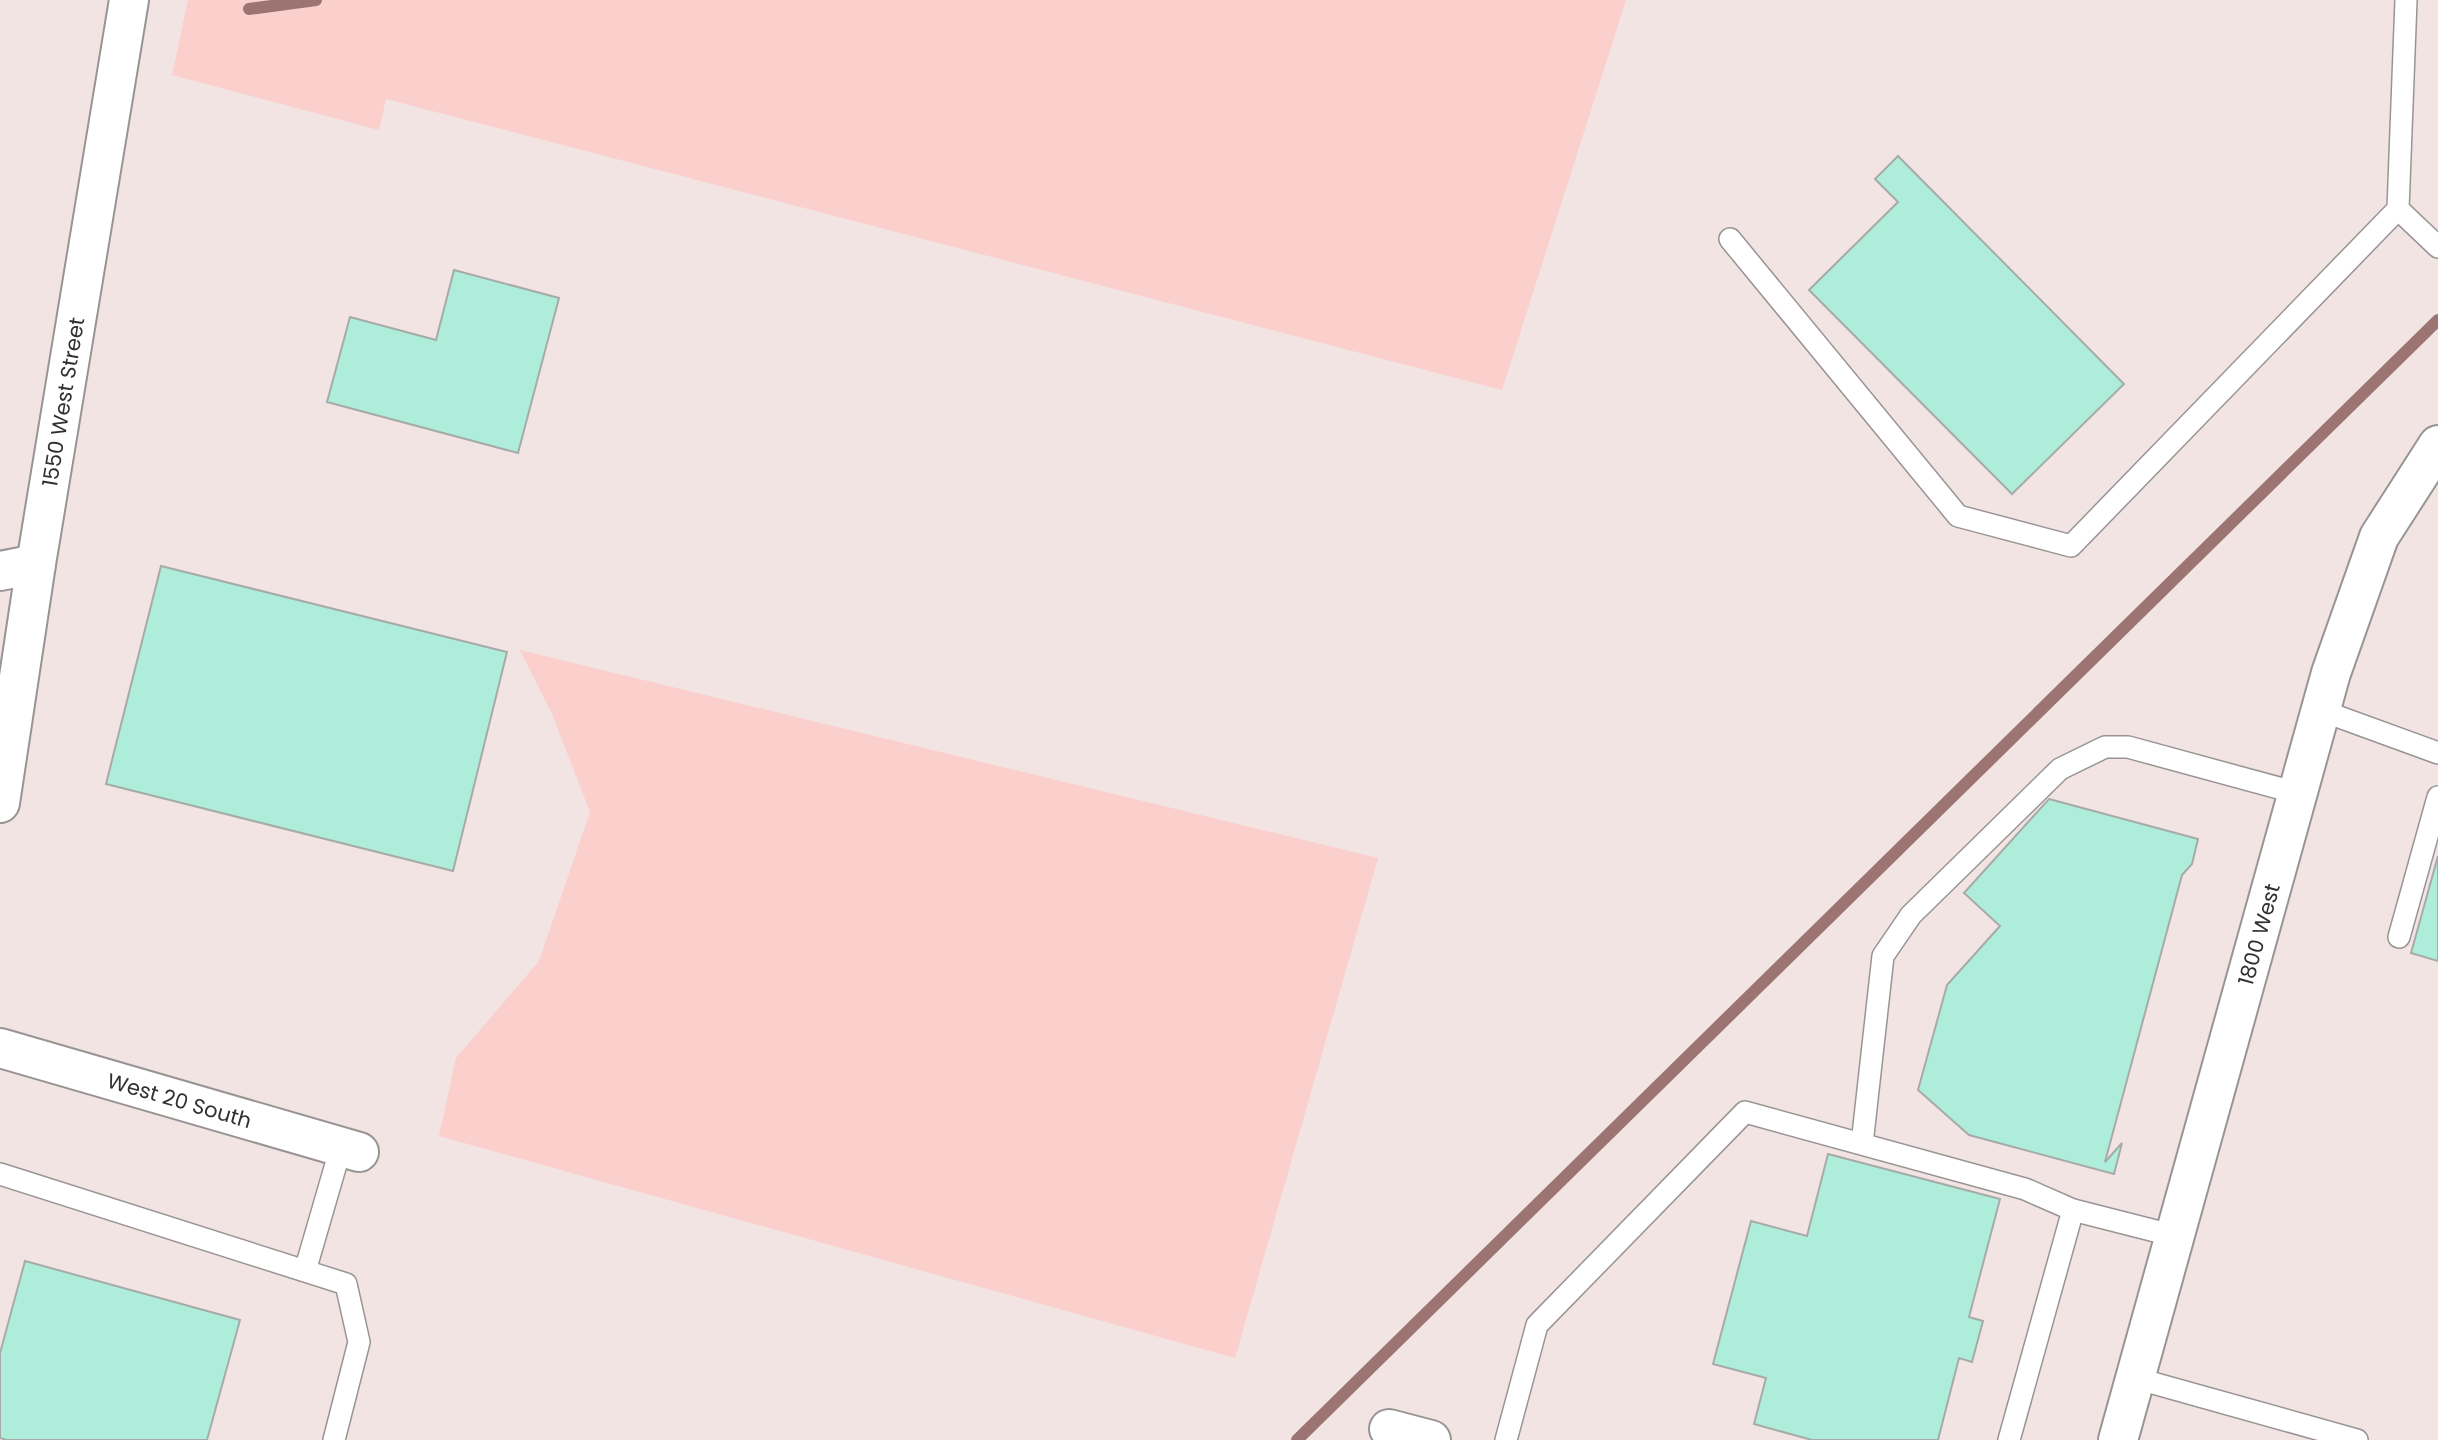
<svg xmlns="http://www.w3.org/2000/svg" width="2438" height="1440" viewBox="0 0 2438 1440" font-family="Poppins,sans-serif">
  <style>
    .built { fill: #f2e4e3 }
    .green { fill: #fbcfcc }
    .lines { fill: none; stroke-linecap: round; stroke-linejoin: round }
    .stream { stroke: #9c7472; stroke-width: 12 }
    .building { fill: #adedd9; stroke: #a6aba9; stroke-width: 2 }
    .service-casing { stroke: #999494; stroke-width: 24 }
    .minor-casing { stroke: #999494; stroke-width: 42 }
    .service { stroke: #fff; stroke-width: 21 }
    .minor { stroke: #fff; stroke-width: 38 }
    .labels { text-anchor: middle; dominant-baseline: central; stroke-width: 6; stroke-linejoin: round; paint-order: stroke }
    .street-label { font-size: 21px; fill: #312f2f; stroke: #f6f1f1 }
  </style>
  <rect width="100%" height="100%" fill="#f6f1f1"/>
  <path class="built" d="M0 0H2438V1440H0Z"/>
  <path class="green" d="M188 0H1626L1502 390 386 99 379 130 172 75Z
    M520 650 1378 858 1235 1358 439 1136 456 1058 539 961 590 812 552 714Z"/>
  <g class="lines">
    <path class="stream" d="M249 9 316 0
      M1297 1440 2438 320"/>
  </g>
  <path class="building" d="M1898 156 2124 384 2012 494 1809 290 1898 202 1875 179Z
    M454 270 559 298 518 453 327 402 350 317 436 340Z
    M161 566 507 652 453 871 106 784Z
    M2049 799 2198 839 2192 864 2182 875 2105 1162 2122 1143 2114 1174 1969 1135 1918 1090 1947 985 2000 926 1964 893Z
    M2438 856V961L2411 953Z
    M1828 1154 2000 1199 1969 1317 1983 1321 1972 1362 1959 1358 1938 1440H1812L1754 1424 1766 1378 1713 1364 1751 1221 1807 1236Z
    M25 1261 240 1320 207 1440H7L0 1438V1353Z"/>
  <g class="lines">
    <g class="service-casing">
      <path id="service" d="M2398 209 2406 0
        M1730 239 1958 516 2071 546 2398 209 2438 247
        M2320 710 2438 753
        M2399 937 2438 797
        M1862 1144 1883 956 1911 915 2060 769 2105 747H2128L2297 793
        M0 1174 346 1284 359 1342 334 1440
        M305 1271 341 1147
        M2135 1378 2357 1440
        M1506 1440 1537 1325 1745 1112 2025 1189 2073 1210
        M2009 1440 2073 1210 2175 1236"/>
    </g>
    <g class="minor-casing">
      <g id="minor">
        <path d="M0 571 36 564"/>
        <path id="s1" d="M0 803 36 564 129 0"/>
        <path id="s2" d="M0 1048 359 1152"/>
        <path d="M1389 1429 1431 1440"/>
        <path id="s3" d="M2118 1440 2331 673 2379 537 2438 445"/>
      </g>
    </g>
    <use href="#service" class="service"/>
    <use href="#minor" class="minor"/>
  </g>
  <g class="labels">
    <g class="street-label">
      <text stroke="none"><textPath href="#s1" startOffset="406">1550 West Street</textPath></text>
      <text stroke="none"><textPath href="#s3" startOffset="525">1800 West</textPath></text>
      <text stroke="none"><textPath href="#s2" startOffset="187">West 20 South</textPath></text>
    </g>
  </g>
</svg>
